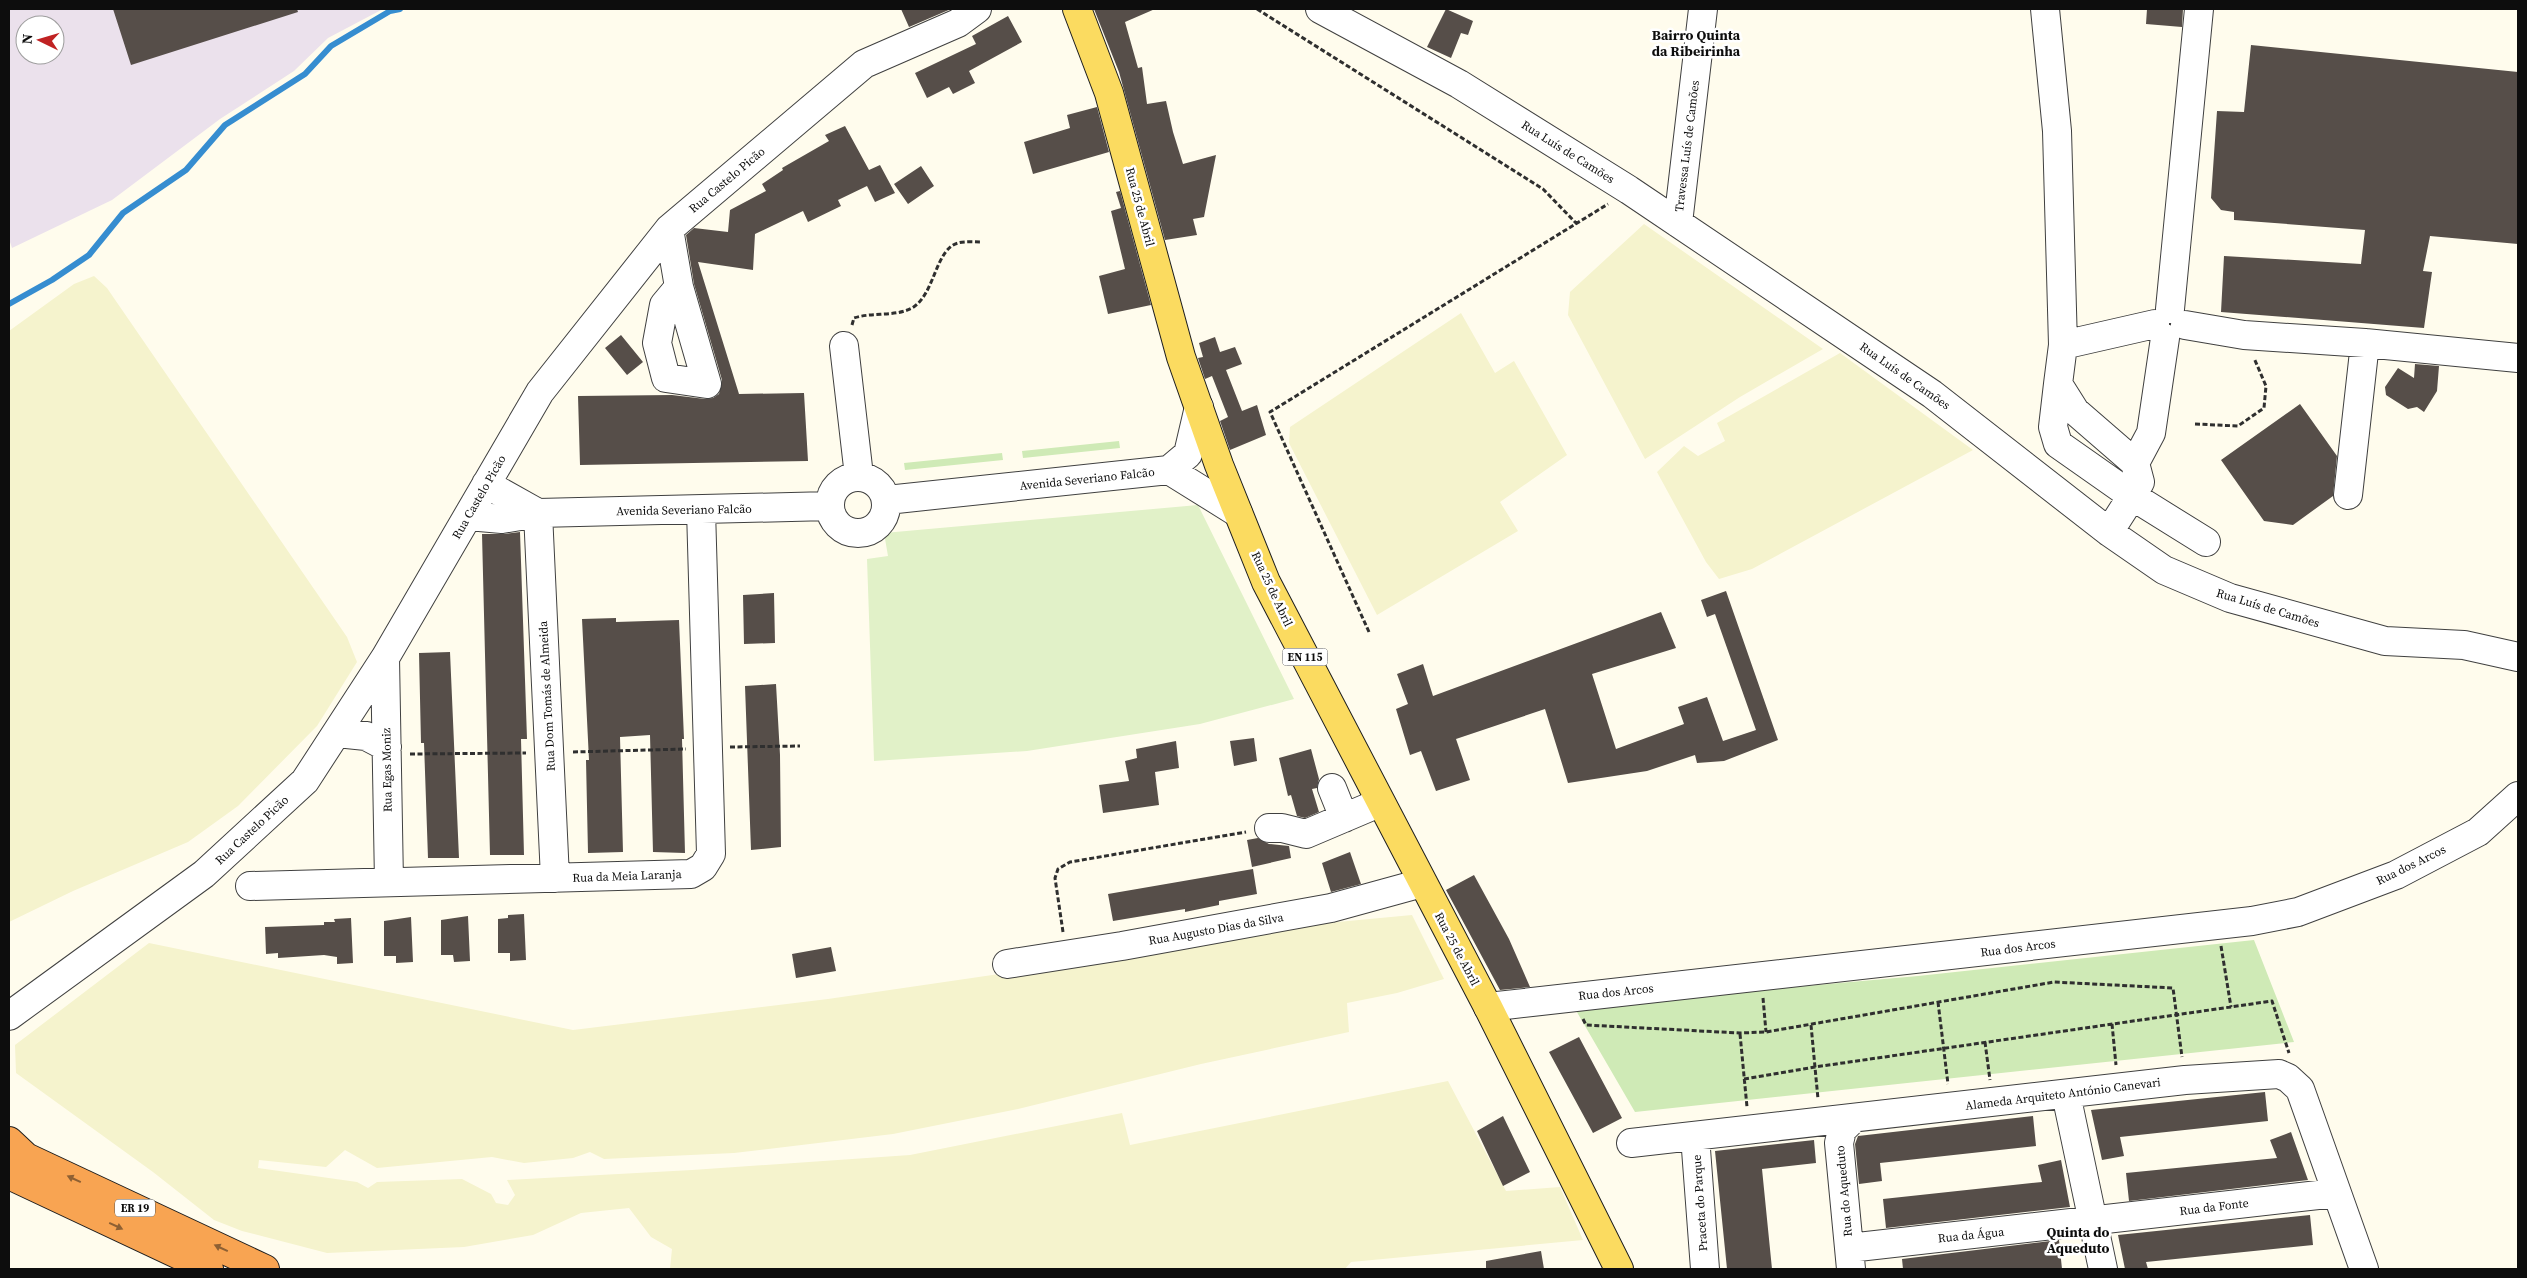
<svg xmlns="http://www.w3.org/2000/svg" width="2527" height="1278" viewBox="0 0 2527 1278" font-family="'Source Serif 4',serif">
  <style>
    .industrial { fill: #ebe1ec; fill-rule: evenodd }
    .farmland { fill: #f5f3cd }
    .green { fill: #cfeab6 }
    .pitch { fill: #e1f1c8 }
    .lines { fill: none; stroke-linecap: round; stroke-linejoin: round }
    .stream { stroke: #368dd0; stroke-width: 6 }
    .building { fill: #564e49 }
    .minor-casing { stroke: #404040; stroke-width: 30 }
    .major-casing { stroke: #1e1e1e; stroke-width: 30 }
    .highway-casing { stroke: #1e1e1e; stroke-width: 30 }
    .path { stroke: #2f2f2f; stroke-width: 3; stroke-dasharray: 5 2.5; stroke-linecap: butt }
    .minor { stroke: #fff; stroke-width: 28 }
    .major { stroke: #fbdb60; stroke-width: 28 }
    .highway { stroke: #f8a452; stroke-width: 28 }
    .oneway { fill: #8e6033 }
    .labels { text-anchor: middle; dominant-baseline: central; stroke-width: 5; stroke-linejoin: round; paint-order: stroke }
    .shield { fill: #fff; stroke: #565656; stroke-width: 1 }
    .shield-label { font-size: 11px; font-weight: bold; fill: #0d0d0d }
    .street-label { font-size: 12px; fill: #0d0d0d; stroke: #fff }
    .neighbourhood-label { font-size: 14px; font-weight: bold; fill: #0d0d0d; stroke: #fff }
  </style>
  <rect width="100%" height="100%" fill="#fffced"/>
  <path class="industrial" d="M9 9H383L328 38 294 71 220 119 112 200 12 248 9 239ZM25 25H55V55H25Z"/>
  <path class="farmland" d="M1644 224 1823 349 1740 397 1645 459 1568 315 1570 292Z
    M94 276 107 288 347 637 357 662 317 726 238 806 188 842 73 891 9 922V331L74 284Z
    M1461 313 1495 373 1514 361 1567 455 1500 502 1518 531 1377 615 1289 443 1290 427Z
    M1840 353 1973 450 1752 569 1719 579 1706 562 1657 472 1684 446 1698 456 1725 441 1717 423Z
    M1412 915 1444 979 1397 993 1347 1003 1349 1032 1201 1064 1018 1109 893 1134 734 1153 604 1159 590 1152 573 1158 524 1163 492 1157 377 1168 345 1150 326 1167 259 1160 258 1168 357 1182 368 1188 377 1182 462 1179 491 1194 496 1203 508 1205 515 1195 507 1180 692 1170 910 1155 1122 1113 1130 1145 1448 1081 1506 1191 1560 1187 1583 1240 1351 1262 1345 1269H670L672 1249 651 1237 629 1208 581 1213 533 1235 464 1247 327 1253 242 1231 214 1220 153 1172 16 1073 15 1045 149 943 573 1030 828 999 1006 973 1096 964 1327 923Z"/>
  <path class="green" d="M1119 441 1120 448 1023 458 1022 451Z
    M1002 453 1003 460 905 470 904 463Z
    M2254 940 2294 1042 1635 1112 1574 1007 1918 976Z"/>
  <path class="pitch" d="M1198 505 1294 699 1200 724 1027 751 874 761 867 559 888 556 884 533Z"/>
  <g class="lines">
    <path class="stream" d="M9 304 52 280 89 255 123 213 186 170 225 125 305 74 331 46 390 11 400 9"/>
  </g>
  <path class="building" d="M113 9H297L298 12 131 65Z
    M901 9H951L909 27Z
    M1094 9H1155L1125 22 1138 68 1142 67 1147 104 1166 101 1173 132 1183 164 1216 155 1204 217 1193 219 1197 235 1165 240 1119 72Z
    M1446 9 1473 21 1468 35 1461 33 1451 58 1427 47Z
    M2147 9H2183L2182 27 2146 24Z
    M1008 16 1022 42 969 71 975 83 953 94 949 87 927 98 915 73 976 44 972 36Z
    M2251 45 2518 72V244L2430 236 2423 271 2432 272 2424 328 2221 312 2224 256 2361 264 2365 230 2234 220V212L2221 210 2211 198 2217 111 2244 112Z
    M1097 107 1109 152 1033 174 1024 142 1070 128 1067 115Z
    M845 126 869 170 880 165 895 193 875 202 867 186 838 200 841 206 808 222 803 211 755 234 753 270 698 262 739 394 804 393 808 461 580 465 578 396 672 395 705 399 713 398 719 394 722 380 694 284 686 235 694 228 728 232 730 210 766 191 762 184 783 170 782 168 829 141 825 135Z
    M921 166 934 186 908 204 894 184Z
    M1120 191 1151 305 1108 314 1099 276 1125 269 1111 211 1121 208 1116 192Z
    M621 335 643 362 627 375 605 348Z
    M1215 337 1220 352 1235 347 1242 364 1226 370 1242 411 1257 405 1266 435 1230 450 1220 421 1228 417 1212 376 1205 379 1198 358 1203 357 1199 343Z
    M2415 364 2439 366 2437 391 2424 412 2417 407 2408 409 2386 395 2385 387 2398 368 2414 378Z
    M2300 404 2337 456 2333 496 2293 525 2264 521 2221 460Z
    M520 532 527 739H521L524 855H490L482 534H504Z
    M1726 591 1778 740 1724 761 1697 763 1695 755 1647 771 1568 783 1545 709 1456 739 1470 780 1436 791 1421 751 1410 755 1396 709 1408 704 1397 674 1423 664 1433 696 1661 612 1676 648 1592 674 1616 749 1684 724 1678 707 1707 697 1723 741 1756 730 1715 614 1707 617 1701 600Z
    M774 593 775 643 744 644 743 595Z
    M616 618V622L679 620 684 739H682L685 853 653 852 650 735 620 737 623 852 588 853 586 760H589L582 619Z
    M450 652 459 858H428L424 743H421L419 653Z
    M776 684 780 755 781 847 751 850 745 686Z
    M1254 738 1257 761 1234 766 1230 741Z
    M1176 741 1179 768 1155 772 1159 805 1103 813 1099 785 1129 781 1125 761 1137 758 1136 749Z
    M1311 749 1319 779 1317 788 1312 789 1319 812 1305 818 1297 816 1291 795 1288 796 1279 758Z
    M1258 838 1269 844 1289 846 1291 858 1252 867 1247 840Z
    M1350 852 1361 884 1331 892 1322 863Z
    M1253 869 1257 894 1219 901V905L1185 912V909L1113 921 1108 894Z
    M1474 875 1509 939 1530 987 1500 990 1446 890Z
    M524 914 526 960 510 961V953H498V919L508 918V915Z
    M468 916 470 961 454 962 453 955H441V920Z
    M411 917 413 962 396 963V956H384V921Z
    M351 918 353 963 337 964V957L324 955 278 958V953L266 954 265 927 324 925V922H335L334 919Z
    M831 947 836 971 796 978 792 954Z
    M1579 1037 1622 1118 1593 1133 1549 1052Z
    M2265 1092 2268 1121 2120 1137 2124 1156 2102 1160 2091 1110Z
    M1503 1116 1530 1172 1503 1186 1477 1131Z
    M2033 1116 2036 1146 1880 1163 1882 1181 1859 1184 1855 1144 1858 1136Z
    M2291 1132 2308 1180 2129 1201 2126 1173 2277 1158 2270 1140Z
    M1814 1140 1816 1163 1762 1169 1772 1269H1727L1715 1151Z
    M2061 1160 2070 1207 1886 1228 1883 1199 2042 1182 2038 1165Z
    M2310 1215 2313 1245 2146 1262 2148 1269H2125L2118 1235Z
    M2059 1240 2062 1269H1903L1902 1259Z
    M1541 1251 1544 1269H1486V1261Z"/>
  <g class="lines">
    <g class="minor-casing">
      <path id="minor" d="M1320 9 1459 84 1629 190 1932 394 2109 532 2164 570 2230 598 2385 641 2464 645 2518 657
        M2045 9 2057 131 2063 345 2058 384 2075 411 2135 463 2140 482 2132 496 2206 542
        M1678 223 1703 9
        M669 229 679 287 707 384 666 378 657 343 664 305 679 287
        M2170 309 2199 9
        M2185 325 2244 335 2365 343 2518 358
        M2063 345 2155 324
        M844 346 859 476
        M2058 384 2053 427 2058 444 2132 496 2109 532
        M2135 463 2151 433 2165 338
        M1169 470 1238 513
        M830 505a28 28 0 1 1 56 0a28 28 0 1 1-56 0Z
        M486 484 538 513
        M2348 495 2365 343
        M887 500 1169 470 1188 454 1199 407
        M538 513 555 878
        M468 516 502 519 538 513 830 506
        M385 658 389 882
        M337 733 366 736 387 747
        M1332 788 1344 818
        M1269 828H1282L1306 834 1379 803
        M250 886 691 874 703 867 711 854 701 510
        M1007 964 1122 946 1331 908 1422 883
        M1488 1007 2252 921 2298 912 2396 875 2478 832 2518 796
        M9 1016 204 874 305 781 385 658 540 392 669 229 864 64 958 23 977 9
        M2066 1094 2103 1269
        M1695 1136 1705 1269
        M1631 1143 2185 1080 2279 1074 2288 1078 2300 1089 2364 1269
        M1849 1248 2336 1193
        M1851 1269 1839 1143 1842 1130 1854 1118"/>
    </g>
    <g class="major-casing">
      <path id="major" d="M1077 9 1109 93 1181 357 1219 465 1266 582 1488 1007 1619 1269"/>
    </g>
    <g class="highway-casing">
      <path id="highway" d="M9 1141 26 1157 265 1269
        M9 1175 209 1269"/>
    </g>
    <path class="path" d="M1257 9 1543 189 1577 224
      M852 325 854 318C872 312 895 317 912 308 935 295 935 249 958 243 965 241 975 242 982 242
      M2195 424 2238 426 2264 408 2266 386 2254 358
      M1369 632 1270 412 1608 204
      M730 747 800 746
      M573 752 686 749
      M410 754 526 753
      M1063 932 1055 878 1058 869 1070 862 1246 832
      M2221 946 2231 1007
      M1763 998 1766 1032
      M1938 1002 1948 1084
      M1583 1019 1586 1025 1740 1033 1766 1032 2054 982 2173 988 2182 1057
      M2112 1024 2116 1065
      M1811 1025 1818 1099
      M1740 1034 1747 1107
      M1985 1042 1990 1080
      M1744 1079 1815 1067 2272 1001 2289 1053"/>
    <use href="#minor" class="minor"/>
    <use href="#major" class="major"/>
    <use href="#highway" class="highway"/>
  </g>
  <defs><path id="oneway-solid" d="M-6-.8H1V-3.2L6.5 0L1 3.2V.8H-6Z" transform="scale(1.25)"/></defs>
  <g class="oneway">
    <use href="#oneway-solid" transform="translate(74 1179) rotate(-155)"/>
    <use href="#oneway-solid" transform="translate(116 1226) rotate(25)"/>
    <use href="#oneway-solid" transform="translate(221 1248) rotate(-155)"/>
  </g>
  <g class="labels">
    <g class="shield">
      <rect x="1282.5" y="648.5" width="45" height="17" rx="4"/>
      <rect x="115" y="1199.5" width="40" height="17" rx="4"/>
    </g>
    <g class="shield-label">
      <text x="1305" y="657">EN 115</text>
      <text x="135" y="1208">ER 19</text>
    </g>
    <g class="street-label">
      <text transform="translate(1687 146) rotate(-83)">Travessa Luís de Camões</text>
      <text transform="translate(1568 152) rotate(32)">Rua Luís de Camões</text>
      <text transform="translate(727 180) rotate(-40)">Rua Castelo Picão</text>
      <text transform="translate(1140 207) rotate(75)">Rua 25 de Abril</text>
      <text transform="translate(1905 376) rotate(35)">Rua Luís de Camões</text>
      <text transform="translate(1087 479) rotate(-6)">Avenida Severiano Falcão</text>
      <text transform="translate(479 497) rotate(-60)">Rua Castelo Picão</text>
      <text transform="translate(684 510) rotate(-1)">Avenida Severiano Falcão</text>
      <text transform="translate(1272 589) rotate(65)">Rua 25 de Abril</text>
      <text transform="translate(2268 608) rotate(17)">Rua Luís de Camões</text>
      <text transform="translate(547 696) rotate(-93)">Rua Dom Tomás de Almeida</text>
      <text transform="translate(387 770) rotate(-91)">Rua Egas Moniz</text>
      <text transform="translate(252 830) rotate(-43)">Rua Castelo Picão</text>
      <text transform="translate(2411 865) rotate(-26)">Rua dos Arcos</text>
      <text transform="translate(627 876) rotate(-2)">Rua da Meia Laranja</text>
      <text transform="translate(1216 929) rotate(-10)">Rua Augusto Dias da Silva</text>
      <text transform="translate(2018 948) rotate(-7)">Rua dos Arcos</text>
      <text transform="translate(1457 949) rotate(62)">Rua 25 de Abril</text>
      <text transform="translate(1616 992) rotate(-6)">Rua dos Arcos</text>
      <text transform="translate(2063 1094) rotate(-7)">Alameda Arquiteto António Canevari</text>
      <text transform="translate(1844 1191) rotate(-95)">Rua do Aqueduto</text>
      <text transform="translate(1700 1203) rotate(-94)">Praceta do Parque</text>
      <text transform="translate(2214 1207) rotate(-7)">Rua da Fonte</text>
      <text transform="translate(1971 1235) rotate(-6)">Rua da Água</text>
    </g>
    <g class="neighbourhood-label">
      <text x="1696" y="35">Bairro Quinta<tspan x="1696" dy="16">da Ribeirinha</tspan></text>
      <text x="2078" y="1232">Quinta do<tspan x="2078" dy="16">Aqueduto</tspan></text>
    </g>
  </g>
  <rect width="2527" height="1278" fill="none" stroke="#0d0d0d" stroke-width="20"/>
  <g transform="translate(40 40) rotate(275)"><circle r="24" fill="#ffffff" stroke="#9e9e9e"/>
  <path d="M0-4L9 19L0 12L-9 19Z" fill="#c02223"/>
  <text y="-8" font-size="14" font-weight="bold" text-anchor="middle" fill="#0d0d0d">N</text>
  </g>
</svg>
